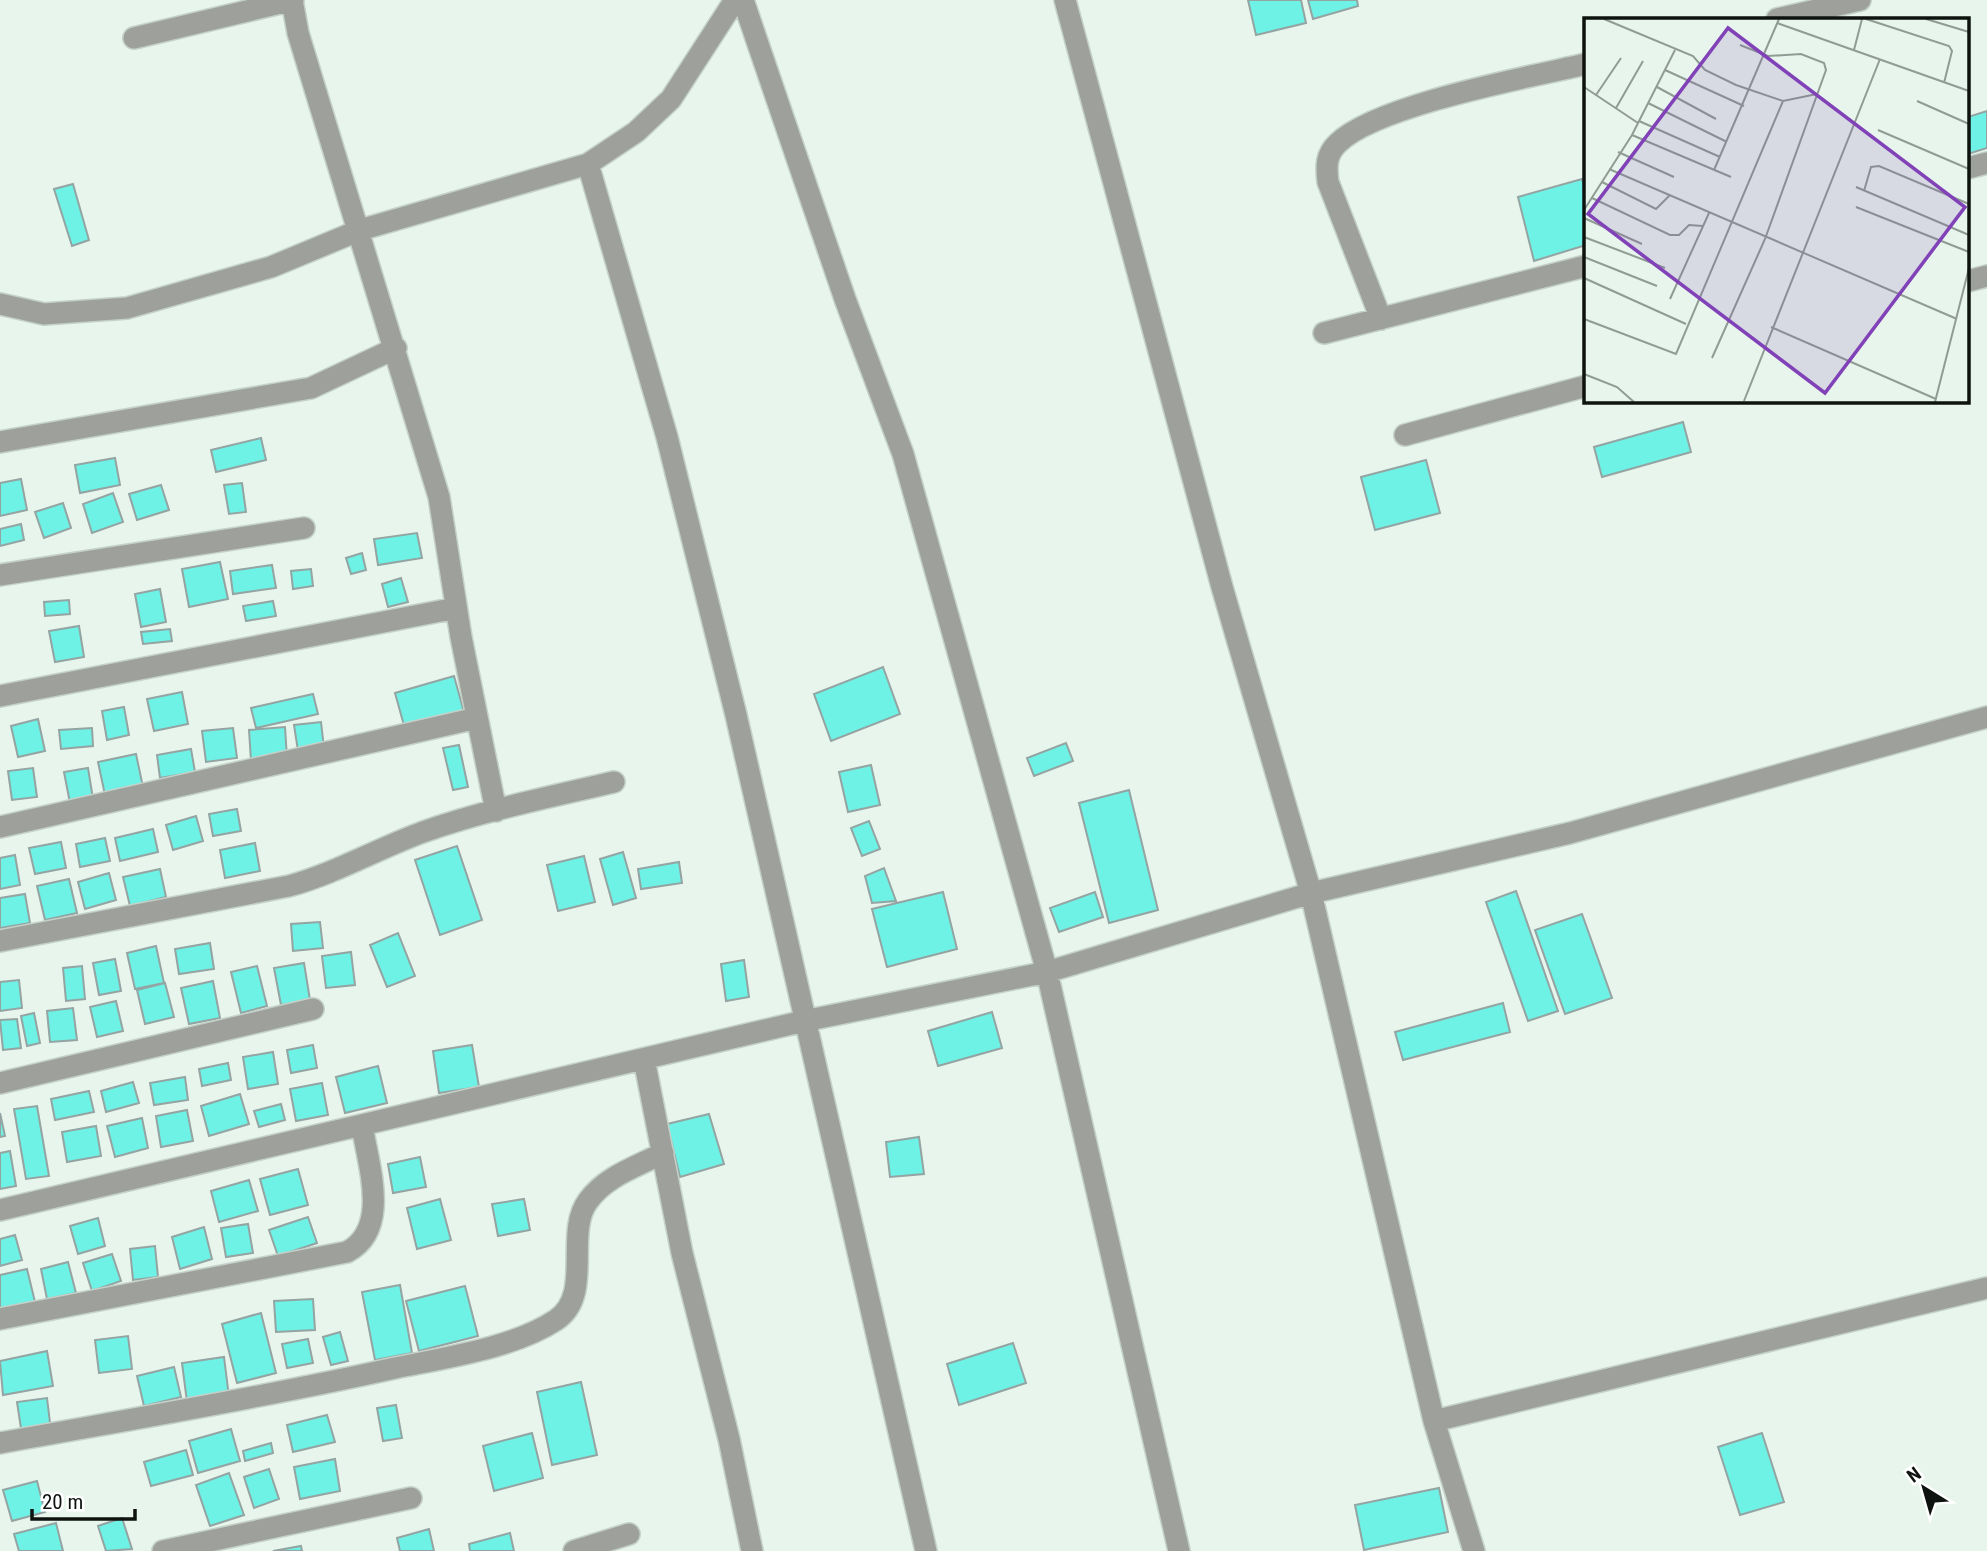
<svg xmlns="http://www.w3.org/2000/svg" width="1987" height="1551" viewBox="0 0 1987 1551" font-family="'Roboto Condensed',sans-serif">
  <style>
    .building { fill: #6ef2e6; stroke: #93a4a2; stroke-width: 2 }
    .lines { fill: none; stroke-linecap: round; stroke-linejoin: round }
    .minor-casing { stroke: #c4d1c9; stroke-width: 24 }
    .minor { stroke: #9ea19b; stroke-width: 21 }
    .inset-road { fill: none; stroke: #909b94; stroke-width: 2 }
    .view { fill: #8142b8; fill-opacity: 0.15; stroke: #8142b8; stroke-width: 3.5 }
    .inset-edge { fill: none; stroke: #0e1310; stroke-width: 3.5 }
  </style>
  <rect width="100%" height="100%" fill="#e7f5ec"/>
  <path class="building" d="M1248 0H1301L1306 23 1256 35Z
    M1308 0H1357L1358 6 1313 19Z
    M1987 111V148L1968 154V117Z
    M1582 179 1586 193V245L1534 261 1518 197Z
    M73 184 89 240 72 246 54 189Z
    M1683 422 1691 452 1602 477 1594 447Z
    M261 438 266 460 216 472 211 450Z
    M115 458 120 485 80 493 75 465Z
    M1426 460 1440 513 1375 530 1361 477Z
    M21 479 27 510 0 516V483Z
    M242 483 246 512 229 514 224 485Z
    M161 485 169 510 137 520 129 494Z
    M113 493 123 522 92 533 83 504Z
    M63 503 71 528 44 538 35 512Z
    M21 524 24 540 0 546V529Z
    M417 533 422 558 378 565 374 539Z
    M362 553 366 570 351 574 346 558Z
    M220 562 228 599 189 607 182 569Z
    M272 565 276 588 233 594 230 571Z
    M311 569 313 586 293 589 291 571Z
    M401 578 408 602 388 607 382 584Z
    M160 589 166 622 141 627 135 594Z
    M69 600 70 614 45 616 44 602Z
    M273 601 276 616 246 621 243 606Z
    M79 626 84 657 55 662 49 631Z
    M170 629 172 641 143 644 141 632Z
    M883 667 900 714 831 741 814 694Z
    M454 676 464 712 405 729 395 693Z
    M182 692 188 724 154 731 147 699Z
    M313 694 318 714 256 728 251 708Z
    M124 707 129 735 107 740 102 711Z
    M38 719 45 751 18 757 11 726Z
    M321 722 324 748 298 751 294 725Z
    M285 727 287 758 251 761 249 730Z
    M92 728 93 746 61 749 59 730Z
    M233 728 237 758 206 762 202 731Z
    M1066 743 1073 761 1034 776 1027 758Z
    M459 745 468 787 453 790 443 748Z
    M191 749 195 772 160 778 157 755Z
    M136 754 143 787 105 795 98 762Z
    M871 765 880 805 848 812 839 772Z
    M33 768 37 797 12 800 8 771Z
    M88 768 93 799 70 803 64 772Z
    M1129 790 1158 910 1109 923 1079 803Z
    M237 809 241 831 213 836 209 814Z
    M196 816 203 841 173 850 166 825Z
    M869 821 880 849 862 856 851 828Z
    M153 829 158 852 120 861 115 838Z
    M105 838 110 861 80 867 76 844Z
    M61 842 66 868 35 874 29 848Z
    M255 843 260 871 225 878 220 850Z
    M457 846 482 920 440 935 415 860Z
    M623 852 636 898 613 905 600 859Z
    M15 855 20 885 0 889V858Z
    M584 856 595 902 558 911 547 865Z
    M679 862 682 883 641 889 638 869Z
    M884 868 896 901 872 903 865 876Z
    M160 869 166 897 130 906 123 877Z
    M109 873 116 900 85 909 78 882Z
    M69 879 77 913 45 920 37 886Z
    M1516 891 1558 1011 1528 1021 1486 902Z
    M943 892 957 949 887 967 872 909Z
    M1095 892 1103 917 1059 932 1050 908Z
    M25 894 30 923 0 928V898Z
    M1582 914 1612 998 1565 1014 1535 930Z
    M320 922 323 948 293 951 291 924Z
    M398 933 415 976 387 987 370 945Z
    M210 943 214 969 179 974 175 949Z
    M156 946 164 983 135 989 127 953Z
    M351 952 355 985 326 988 322 956Z
    M115 959 121 991 99 995 93 963Z
    M744 960 749 997 726 1001 721 964Z
    M304 963 310 1000 281 1005 274 968Z
    M82 966 85 999 66 1001 63 968Z
    M257 966 267 1006 241 1013 231 972Z
    M19 980 22 1008 0 1011V982Z
    M213 981 220 1018 189 1024 181 988Z
    M165 983 174 1017 145 1024 137 990Z
    M116 1001 123 1031 97 1037 90 1007Z
    M1503 1003 1510 1032 1403 1060 1395 1032Z
    M73 1008 77 1040 50 1042 47 1011Z
    M992 1012 1002 1048 938 1066 928 1031Z
    M34 1013 40 1043 27 1046 21 1016Z
    M17 1019 21 1048 3 1050 0 1020Z
    M313 1045 317 1068 291 1073 287 1050Z
    M472 1045 479 1087 439 1093 433 1051Z
    M273 1052 278 1084 248 1089 243 1057Z
    M228 1063 231 1080 202 1086 199 1069Z
    M378 1066 387 1103 345 1113 336 1077Z
    M185 1077 188 1100 154 1105 150 1083Z
    M133 1082 139 1103 106 1112 101 1091Z
    M322 1083 328 1115 296 1121 290 1089Z
    M89 1091 94 1112 55 1120 51 1099Z
    M240 1094 249 1124 209 1136 201 1106Z
    M281 1104 285 1120 259 1127 254 1111Z
    M37 1106 49 1176 26 1179 14 1109Z
    M187 1110 193 1141 161 1147 156 1116Z
    M0 1113 5 1136 0 1137Z
    M709 1114 724 1164 680 1177 667 1124Z
    M142 1118 148 1148 115 1157 107 1126Z
    M96 1126 101 1156 67 1162 62 1132Z
    M919 1137 924 1174 890 1177 886 1142Z
    M10 1151 16 1186 0 1189V1153Z
    M420 1157 426 1187 393 1193 388 1164Z
    M298 1169 308 1205 270 1215 260 1179Z
    M249 1180 258 1211 219 1222 211 1191Z
    M440 1199 451 1240 417 1249 407 1208Z
    M524 1199 530 1230 498 1236 492 1204Z
    M308 1217 317 1243 278 1256 269 1230Z
    M98 1218 105 1246 78 1254 70 1226Z
    M248 1224 253 1253 226 1257 221 1228Z
    M204 1227 212 1259 180 1269 172 1237Z
    M15 1235 22 1260 0 1266V1239Z
    M155 1246 158 1277 133 1280 130 1249Z
    M112 1254 121 1281 92 1291 83 1263Z
    M68 1262 76 1293 47 1299 41 1269Z
    M27 1269 36 1306 0 1315V1275Z
    M400 1285 412 1353 375 1360 362 1292Z
    M465 1286 478 1336 419 1351 406 1301Z
    M313 1299 315 1330 276 1332 274 1301Z
    M261 1313 276 1373 237 1383 222 1324Z
    M340 1332 348 1361 331 1365 323 1337Z
    M128 1336 132 1369 99 1373 95 1340Z
    M308 1339 313 1363 287 1368 282 1344Z
    M1013 1343 1026 1383 959 1405 947 1364Z
    M47 1351 53 1386 3 1395 0 1361Z
    M224 1357 229 1397 187 1402 182 1363Z
    M174 1367 181 1397 144 1406 137 1376Z
    M581 1382 597 1455 552 1465 537 1392Z
    M47 1398 51 1431 22 1435 17 1402Z
    M396 1405 402 1438 383 1441 377 1408Z
    M327 1415 335 1442 293 1452 287 1425Z
    M231 1429 240 1461 198 1473 189 1441Z
    M532 1433 543 1478 494 1491 483 1446Z
    M1762 1433 1784 1502 1740 1515 1718 1447Z
    M271 1443 273 1453 245 1461 243 1451Z
    M186 1450 193 1475 151 1486 144 1462Z
    M335 1459 340 1491 300 1499 294 1467Z
    M269 1469 279 1499 254 1508 244 1477Z
    M229 1473 244 1515 210 1526 196 1485Z
    M37 1481 45 1512 12 1521 3 1490Z
    M1439 1488 1448 1532 1364 1550 1355 1505Z
    M122 1518 132 1549 106 1551 98 1526Z
    M56 1523 63 1551H19L14 1534Z
    M429 1529 434 1551H400L397 1538Z
    M510 1533 514 1551H470L469 1544Z
    M301 1546 302 1551H273Z"/>
  <g class="lines">
    <g class="minor-casing">
      <path id="minor" d="M292 0 298 33 439 497 461 637 496 811
        M743 0 845 299 903 454 1047 972 1179 1551
        M1065 0 1222 587 1311 893 1434 1421 1474 1551
        M1777 19 1860 0
        M134 38 293 0
        M588 164 667 437 736 715 926 1551
        M1968 168 1987 163
        M1968 281 1987 276
        M0 304 44 314 127 308 271 267 360 230 588 164 636 132 671 99 735 0
        M1381 319 1328 182C1326 166 1326 154 1338 143 1377 105 1529 77 1586 64
        M1324 333 1586 266
        M1405 435 1586 386
        M0 442 311 388 396 348
        M0 575 304 528
        M0 696 456 608
        M0 827 477 718
        M0 941 289 886C336 873 377 849 423 832 485 810 550 797 614 782
        M644 1059 682 1253 729 1439 752 1551
        M0 1083 313 1009
        M0 1210 804 1021 1047 972 1311 893 1570 833 1987 717
        M0 1319 347 1252C391 1229 368 1165 362 1125
        M1434 1421 1987 1288
        M0 1443C132 1419 264 1397 395 1368 444 1358 514 1348 556 1320 594 1295 564 1233 588 1201 606 1176 636 1167 663 1153
        M163 1551 411 1498
        M574 1551 629 1534"/>
    </g>
    <use href="#minor" class="minor"/>
  </g>
  <g transform="translate(1584 18)">
    <rect width="385" height="385" fill="#e7f5ec"/>
    <path class="inset-road" d="M20 1 109 38 121 52 152 67 199 83 233 76M282 1 365 28 368 33 360 65M342 1 385 14M193 5 385 73M270 32 278 1M81 52 160 88M0 69 54 105M73 69 132 101M12 77 37 40M333 83 385 106M64 85 143 124M32 90 59 43M55 103 136 139M294 112 385 151M48 117 147 159M34 134 90 159M25 151 373 301M130 152 195 1M18 164 72 191 86 177M272 169 385 217M280 173 287 149 295 148 385 186M8 180 86 217H95L105 207 119 208M272 189 385 234M0 192 48 117 91 32M0 200 58 226M0 219 81 250M0 239 73 268M0 260 102 306M86 281 125 195M0 301 92 336 199 83M187 309 352 381M128 340 181 221 242 52 240 45 217 36 184 38 156 27M0 356 33 369 50 384M160 383 296 41M351 384 385 250"/>
    <path class="view" d="M144 10 381 189 241 375 4 196Z"/>
    <rect width="385" height="385" class="inset-edge"/>
  </g>
  <g transform="translate(1924 1488) rotate(323)" stroke="#ffffff" stroke-width="5" paint-order="stroke">
  <path d="M0-5L12 26L0 18L-12 26Z" fill="#0e1310"/>
  <text y="-10" font-size="19" font-weight="bold" text-anchor="middle" fill="#0e1310">N</text>
  </g>
  <path d="M32 1509v10h103v-10" fill="none" stroke="#0e1310" stroke-width="3.5"/>
  <text x="42" y="1509" font-size="21" fill="#0e1310" stroke="#ffffff" stroke-width="5" paint-order="stroke">20 m</text>
</svg>
